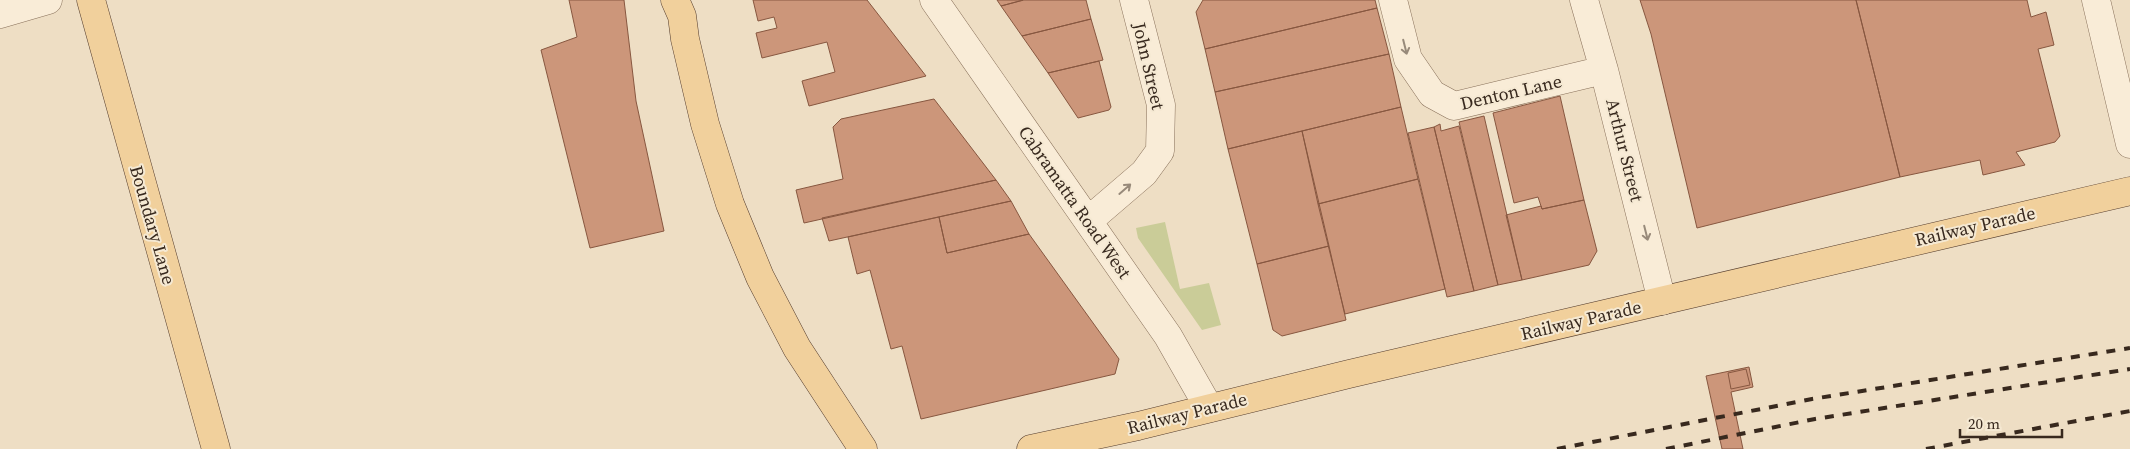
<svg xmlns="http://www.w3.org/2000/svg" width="2130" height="449" viewBox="0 0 2130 449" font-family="'Source Serif 4',serif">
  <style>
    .green { fill: #cacc98 }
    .building { fill: #cc967a; stroke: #875740 }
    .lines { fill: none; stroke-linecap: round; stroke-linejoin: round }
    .minor-casing { stroke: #88705a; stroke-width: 29 }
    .major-casing { stroke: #563e2f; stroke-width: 29 }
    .minor { stroke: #f9ecd7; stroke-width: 28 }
    .major { stroke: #f1d09c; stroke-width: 28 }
    .rail { stroke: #38291e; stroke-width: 4; stroke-dasharray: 9 9; stroke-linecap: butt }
    .oneway { stroke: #988a7a }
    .labels { text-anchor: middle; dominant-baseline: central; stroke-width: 4; stroke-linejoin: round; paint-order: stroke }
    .street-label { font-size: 18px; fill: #38291e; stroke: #f5e9d3 }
  </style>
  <rect width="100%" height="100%" fill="#eedec4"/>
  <path class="green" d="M1165 222 1180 289 1209 283 1221 325 1202 330 1138 238 1136 228Z"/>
  <path class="building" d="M569 0H624L636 101 664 231 590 248 541 50 577 37Z
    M753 0H867L926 76 809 106 802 81 835 72 827 42 762 58 756 33 777 28 774 17 758 21Z
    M997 0H1023L1001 6Z
    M1024 0H1086L1091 19 1022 36 1001 6Z
    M1203 0H1375L1377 8 1205 49 1196 12Z
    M1640 0H1856L1900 177 1697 228 1651 34Z
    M1856 0H2027L2031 17 2046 12 2054 45 2038 49 2060 136 2055 142 2016 152 2025 165 1983 175 1980 160 1900 177Z
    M1377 8 1389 54 1215 92 1205 49Z
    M1091 19 1103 60 1099 61 1048 73 1022 36Z
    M1389 54 1401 107 1228 149 1215 92Z
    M1099 61 1111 107 1109 110 1078 118 1048 73Z
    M1560 96 1584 200 1542 209 1538 197 1514 203 1493 113Z
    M934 99 996 180 804 223 796 190 843 179 833 127 841 119Z
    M1401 107 1418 179 1318 204 1302 131Z
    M1484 116 1522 280 1498 285 1459 122Z
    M1440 124 1441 131 1459 126 1498 285 1474 291 1434 127Z
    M1434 127 1474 291 1447 297 1408 133Z
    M1302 131 1329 246 1257 264 1228 149Z
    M1418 179 1445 289 1345 314 1318 204Z
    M996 180 1011 201 829 241 822 218Z
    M1584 200 1597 251 1589 265 1522 280 1506 215 1541 206 1542 209Z
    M1011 201 1029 234 947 253 939 217Z
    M939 217 947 253 1029 234 1119 359 1115 374 921 419 902 346 891 349 870 270 857 274 848 237Z
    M1329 246 1346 320 1282 336 1273 330 1257 264Z
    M1749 367 1753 387 1731 392 1743 449H1722L1706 376Z
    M1746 369 1750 385 1731 389 1728 373Z"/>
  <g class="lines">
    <g class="minor-casing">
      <path id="minor" d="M934 0 1168 336 1209 408
        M1393 0 1408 59 1432 94 1454 106 1604 70
        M1584 0 1604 70 1662 301
        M2096 0 2130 144
        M0 14 48 0
        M1088 221 1144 173 1160 151 1161 105 1134 0"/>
    </g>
    <g class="major-casing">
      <path id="major" d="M91 0 216 449
        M675 0 682 16 685 39 705 124 730 204 760 277 797 348 863 449
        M1031 449 1138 426 1349 374 2130 191"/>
    </g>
    <use href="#minor" class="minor"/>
    <use href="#major" class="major"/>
    <path class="rail" d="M1557 449 1812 399 2130 348
      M1666 449 1815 419 2130 369
      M1926 449 2130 411"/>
  </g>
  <defs><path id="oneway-shaft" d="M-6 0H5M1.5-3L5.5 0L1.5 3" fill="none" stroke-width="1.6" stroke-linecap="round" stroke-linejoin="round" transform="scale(1.25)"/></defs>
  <g class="oneway">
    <use href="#oneway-shaft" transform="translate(1405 47) rotate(76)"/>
    <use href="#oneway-shaft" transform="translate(1125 189) rotate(-41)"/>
    <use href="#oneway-shaft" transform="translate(1646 233) rotate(76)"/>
  </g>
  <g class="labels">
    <g class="street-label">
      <text transform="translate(1149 66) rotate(77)">John Street</text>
      <text transform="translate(1511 92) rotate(-13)">Denton Lane</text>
      <text transform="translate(1625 150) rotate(76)">Arthur Street</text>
      <text transform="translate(1075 202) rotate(55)">Cabramatta Road West</text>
      <text transform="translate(153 225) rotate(74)">Boundary Lane</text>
      <text transform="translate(1975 226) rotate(-13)">Railway Parade</text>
      <text transform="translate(1581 320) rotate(-13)">Railway Parade</text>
      <text transform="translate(1187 413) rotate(-14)">Railway Parade</text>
    </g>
  </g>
  <path d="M1960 429v8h102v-8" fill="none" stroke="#38291e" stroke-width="2.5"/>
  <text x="1968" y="429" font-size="15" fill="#38291e" stroke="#f5e9d3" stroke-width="4" paint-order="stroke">20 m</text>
</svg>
